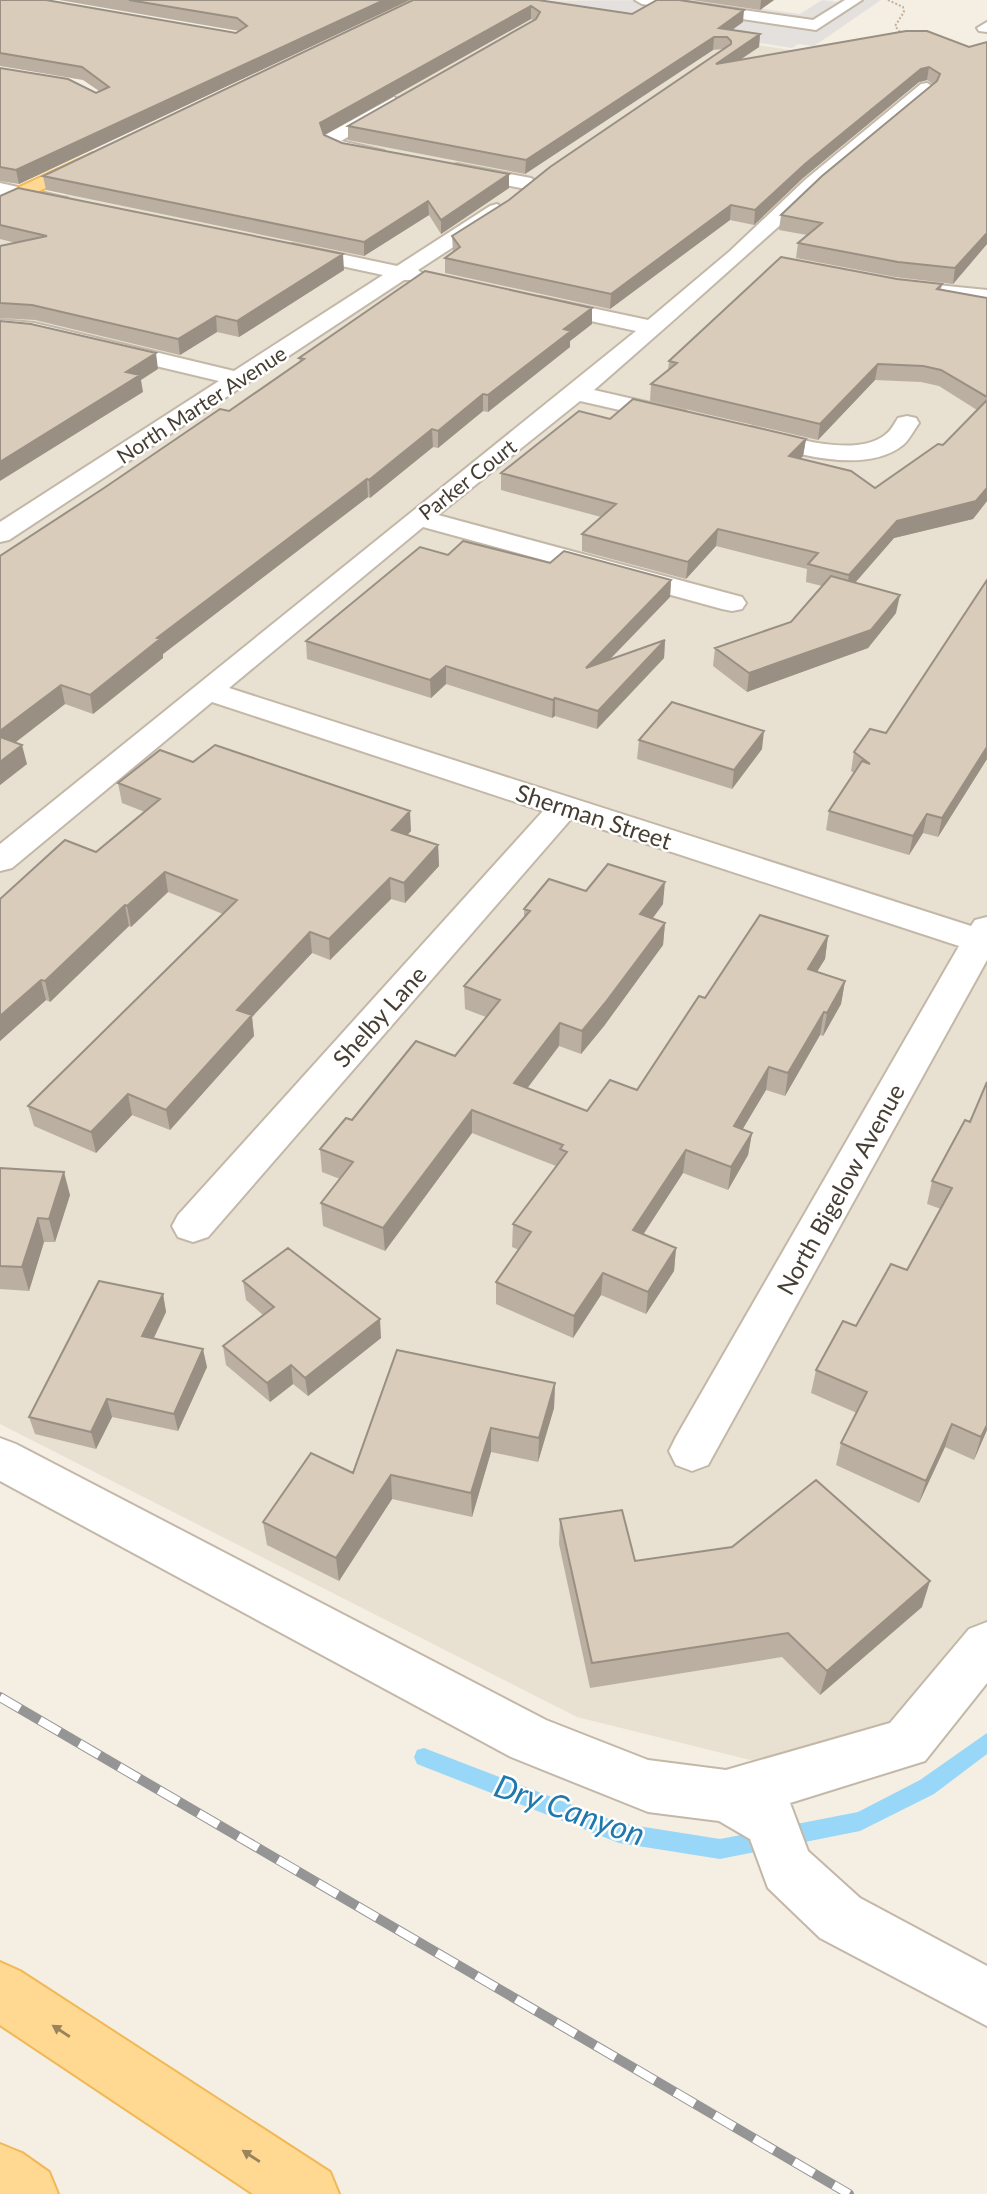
<svg xmlns="http://www.w3.org/2000/svg" width="987" height="2194" viewBox="0 0 987 2194" font-family="Lato,sans-serif">
  <style>
    .residential { fill: #e8e0d1 }
    .parking { fill: #e4e0dd }
    .lines { fill: none; stroke-linecap: round; stroke-linejoin: round }
    .stream { fill: #98d7f8; fill-rule: evenodd }
    .minor-casing { stroke: #c3b8a8; stroke-width: 4 }
    .major-casing { stroke: #f1b855; stroke-width: 4 }
    .path { stroke: #c4b095; stroke-width: 2; stroke-dasharray: 2 2; stroke-linecap: butt }
    .minor { fill: #fff; fill-rule: evenodd }
    .major { fill: #ffd991; fill-rule: evenodd }
    .rail-casing { stroke: #959595; stroke-width: 10 }
    .rail { stroke: #fff; stroke-width: 8; stroke-dasharray: 23; stroke-linecap: butt }
    .wall { fill: #bbafa1 }
    .shaded-wall { fill: #998f83 }
    .building { fill: #daccbb; stroke: #998f83; stroke-width: 2 }
    .oneway { fill: #99845d }
    .labels { text-anchor: middle; dominant-baseline: central; stroke-width: 5; stroke-linejoin: round; paint-order: stroke }
    .far-street-label { font-size: 21px; fill: #463e33; stroke: #fff }
    .street-label { font-size: 24px; fill: #463e33; stroke: #fff }
    .near-water-label { font-size: 32px; font-style: italic; fill: #1f79ad; stroke: #fff }
  </style>
  <rect width="100%" height="100%" fill="#f4eee3"/>
  <path class="residential" d="M463 0 987 80V1677L886 1747 750 1760 577 1717 0 1424V227Z"/>
  <path class="parking" d="M671 0H700L800 14 822 0 837 2 841 0H881L814 46 798 44 792 48 490 1Z"/>
  <g class="lines">
    <path class="stream" d="M987 1733V1754L934 1794 860 1831 720 1859 619 1843 417 1764 414 1757 417 1750 424 1748 619 1823 720 1839 858 1812 920 1780Z"/>
    <g class="minor-casing">
      <path id="minor" d="M635 0H674L813 20 845 0H862L816 30 642 4Z
        M987 22V32L979 31 977 28Z
        M927 83 935 88 933 92C818 189 707 292 594 390L685 411 689 416 685 421 677 423 580 401 438 515 742 597 746 603 742 609 732 611 722 609 423 527 229 688 971 926 975 920 987 917V960L708 1465 692 1471 676 1465 669 1451 676 1437 959 946 571 819 208 1237 193 1242 178 1237 172 1226 178 1215 543 811 212 702 12 868 0 871V844L636 331 532 308 529 303 532 298 540 297 648 320 730 251 805 180 921 84Z
        M394 97 403 102 400 106 341 141 384 151 387 155 384 159 378 160 327 148 322 139 325 135Z
        M457 164 531 178 540 184 531 190 450 174 448 170 450 166Z
        M0 183 67 198 70 202 60 208 0 195Z
        M497 204 507 210 504 214 418 270 426 276 423 280H404L9 540 0 542V522L219 381 34 337 0 334V320L34 323 234 371 383 275 286 254 283 250 286 246 293 244 397 266 490 206Z
        M907 282 987 290V302L900 292 896 288 900 284Z
        M907 416 916 418 919 423C914 430 909 440 903 445 863 477 787 451 743 439L740 434 743 429 752 427C788 436 853 459 885 435 891 431 894 424 898 418Z
        M0 1438 16 1444 546 1720 648 1760 726 1770 890 1723 969 1629 987 1622V1683L925 1761 790 1803 808 1851 860 1898 987 1966V2026L820 1938 768 1888 750 1839 719 1821 648 1812 511 1757 0 1481Z"/>
    </g>
    <g class="major-casing">
      <path id="major" d="M93 153 102 159 100 163 0 209V196Z
        M0 1962 20 1971 330 2172 339 2194H253L0 2025Z
        M0 2144 22 2153 49 2172 58 2194H0Z"/>
    </g>
    <path class="path" d="M888 0 903 7 904 12 895 26 901 33"/>
    <use href="#minor" class="minor"/>
    <use href="#major" class="major"/>
    <g class="rail-casing">
      <path id="rail" d="M0 1697 849 2194"/>
    </g>
    <use href="#rail" class="rail"/>
  </g>
  <path class="wall" d="M0 0 236 33 239 31 59 0H410L19 184 0 181V68L96 93 99 91 83 80 0 66Z
    M538 0 632 14 743 22 732 30 760 34 759 47 740 59 969 47 987 244 953 284 895 277 796 258 798 243 807 235 779 230 781 215 933 84 927 80 919 82 803 178 754 225 730 220 610 309 445 273V258L453 252 452 236 509 200 723 49 713 50 525 174 348 140V126L534 20 531 19 324 135 342 143 509 174V188L441 234 429 215 364 256 46 190 43 176Z
    M692 0H774L760 10Z
    M0 196 344 270 239 337 217 332 180 355 35 320 0 318V246L16 243 0 239Z
    M897 279 942 284 941 289 987 298V501L973 519 894 538 855 583 896 613 868 648 747 692 713 666 715 648 791 622 822 586 806 582 807 569 716 546 686 579 582 551V534L601 517 501 490V473L610 419 806 439 803 456 800 459 875 488 943 445 977 410 939 386 921 382 875 380 818 440 650 401 651 384 668 370 669 361Z
    M592 324 570 341V347L488 412 483 411 438 448 433 447 370 498 368 497 163 654V658L93 714 65 704 15 743 27 764 0 785V556L229 411 300 362 299 358Z
    M448 555 550 563 671 580 670 597 610 659 665 640 664 658 597 729 555 716 552 718 446 684 431 698 307 659 306 641Z
    M987 580V759L938 837 923 833 909 855 826 830 829 811 854 773 851 771 854 752 886 733Z
    M639 740 762 749 732 789 637 759Z
    M193 762 411 831 407 835 438 845 439 866 405 903 391 899 330 960 312 953 252 1017 254 1036 170 1130 132 1115 96 1153 34 1126 28 1106 223 914 168 892 131 927 129 926 50 1002 46 1000 0 1041V899L96 852 145 812 122 803 118 783Z
    M586 891 663 904 652 919 665 923 663 945 604 1026 581 1054 559 1046 527 1088 587 1111 637 1090 705 998 828 936 825 959 817 972 845 981 841 1004 823 1036 820 1035 785 1096 766 1090 742 1129 752 1133 748 1155 728 1190 683 1173 643 1235 676 1248 674 1271 646 1314 601 1295 573 1338 496 1304V1282L519 1250 512 1247 513 1224 556 1166 472 1133 385 1251 323 1226 321 1203 340 1179 322 1172 320 1149 352 1120 455 1056 486 1017 465 1009 464 986 524 918V909Z
    M987 1082V1430L974 1460 945 1447 919 1503 836 1465 841 1443 857 1413 811 1393 816 1370 907 1270 941 1209 927 1204 932 1181 970 1122Z
    M0 1168 70 1195 55 1242H44L29 1291 0 1289Z
    M243 1281 381 1338 308 1396 293 1384 270 1402 226 1365 223 1346 263 1315 246 1300Z
    M163 1294 166 1312 154 1338 207 1367 178 1431 112 1417 96 1449 35 1434 29 1417Z
    M555 1383 554 1408 538 1462 491 1452 472 1517 392 1499 339 1581 267 1545 263 1522Z
    M560 1519 635 1561 922 1607 820 1695 782 1657 590 1688 559 1544Z"/>
  <path class="shaded-wall" d="M384 0H410L19 184 16 170Z
    M761 0H774L760 10Z
    M531 6V19L321 137 320 123Z
    M744 10 743 22 722 37 719 28Z
    M760 34 759 47 715 77 716 64Z
    M714 37 713 50 525 174 526 160Z
    M929 67 927 80 919 82 803 178 754 225 755 210 805 164 921 69Z
    M509 174V188L441 234V220Z
    M428 201 429 215 364 256V242Z
    M731 205 730 220 610 309 611 294Z
    M987 233V244L953 284 955 268Z
    M343 254 344 270 239 337 237 321Z
    M592 308V324L570 341V347L488 412V395L564 329Z
    M216 316 217 332 180 355 178 339Z
    M156 353 158 369 141 380 143 392 0 481V462L126 372Z
    M878 364 875 380 818 440 820 424Z
    M483 394V411L438 448V431Z
    M432 429 433 447 370 498 369 480Z
    M806 439 803 456 787 473 789 456Z
    M367 479 368 497 163 654V658L93 714 90 695 157 638Z
    M987 488V501L973 519 894 538 846 593 849 575 897 521Z
    M718 529 716 546 686 579 688 562Z
    M671 580 670 597 585 685 586 668Z
    M900 595 896 613 868 648 747 692 749 673Z
    M665 640 664 658 597 729 598 711Z
    M446 666V684L431 698 430 680Z
    M61 685 65 704 0 754V731Z
    M555 698V716L552 718 553 700Z
    M764 731 762 749 732 789 734 770Z
    M22 745 27 764 0 785V762Z
    M987 747V759L938 837 942 818Z
    M410 811 411 831 393 850 392 830Z
    M927 814 923 833 909 855 913 836Z
    M438 845 439 866 405 903 404 883Z
    M165 872 168 892 131 927 127 906Z
    M390 878 391 899 330 960 329 939Z
    M665 882 663 904 639 937 640 914Z
    M125 905 129 926 50 1002 45 981Z
    M665 923 663 945 604 1026 581 1054 582 1031Z
    M310 932 312 953 252 1017 254 1036 170 1130 166 1110 237 1010Z
    M828 936 825 959 804 992 808 969Z
    M41 980 46 1000 0 1041V1016Z
    M845 981 841 1004 823 1036 827 1013Z
    M824 1012 820 1035 785 1096 788 1073Z
    M560 1023 559 1046 514 1106V1083Z
    M769 1067 766 1090 731 1149 734 1126Z
    M128 1094 132 1115 96 1153 91 1132Z
    M472 1110V1133L385 1251 383 1228Z
    M752 1133 748 1155 728 1190 731 1167Z
    M686 1150 683 1173 631 1253 633 1230Z
    M64 1172 70 1195 55 1242 49 1219Z
    M38 1218 44 1242 29 1291 22 1267Z
    M676 1248 674 1271 646 1314 648 1292Z
    M603 1273 601 1295 573 1338 574 1316Z
    M163 1294 166 1312 146 1354 142 1336Z
    M380 1319 381 1338 308 1396 305 1378Z
    M203 1349 207 1367 178 1431 174 1414Z
    M291 1365 293 1384 270 1402 267 1383Z
    M555 1383 554 1408 538 1462 539 1438Z
    M107 1399 112 1417 96 1449 91 1432Z
    M952 1424 945 1447 919 1503 926 1481Z
    M987 1425V1430L974 1460 981 1437Z
    M491 1428V1452L472 1517 471 1493Z
    M391 1475 392 1499 339 1581 336 1558Z
    M930 1581 922 1607 820 1695 827 1671Z"/>
  <path class="building" d="M0 0H46L236 33 247 26 237 18 129 0H384L16 170 0 167V68L68 79 96 93 109 87 82 67 0 53Z
    M413 0H538L632 14 657 0H679L744 10 719 28 760 34 716 64 906 31H927L969 47 987 42V233L955 268 898 262 798 243 822 223 781 215 822 176 937 81 940 74 929 67 921 69 805 164 755 210 731 205 611 294 445 258 460 247 452 236 509 200 550 167 731 44V41L727 37H714L526 160 348 126 536 19 540 12 531 6 320 123 324 135 342 143 509 174 441 220 428 201 364 242 43 176Z
    M18 188 343 254 237 321 216 316 178 339 32 305 0 303V246L47 236 0 225V196Z
    M781 257 897 279 942 284 937 289 987 298V397L941 370 923 366 878 364 820 424 651 384 677 363 669 361Z
    M425 271 592 308 564 329 571 331 488 395 483 394 438 431 432 429 369 480 367 479 157 638 160 639 90 695 61 685 0 731V556L104 488 220 409 229 411 304 359 299 358Z
    M0 321 31 324 156 353 126 372 140 375 0 462Z
    M633 399 806 439 789 456 851 471 875 488 938 444 943 445 987 400V488L976 501 897 521 849 575 808 564 818 553 718 529 688 562 582 534 616 504 501 473 579 411 610 419Z
    M463 541 550 563 564 551 671 580 586 668 665 640 598 711 555 698 553 700 446 666 430 680 306 641 420 547 448 555Z
    M831 576 900 595 871 630 749 673 715 648 791 622Z
    M987 580V747L942 818 927 814 913 836 829 811 862 761 870 764 854 752 870 729 886 733Z
    M672 702 764 731 734 770 639 740Z
    M0 737 22 745 0 762Z
    M215 745 410 811 392 830 438 845 404 883 390 878 329 939 310 932 237 1010 252 1015 166 1110 128 1094 91 1132 28 1106 237 900 165 872 127 906 125 905 45 981 41 980 0 1016V899L65 840 96 852 160 799 118 783 160 750 193 762Z
    M608 864 665 882 640 914 665 923 605 1003 582 1031 560 1023 514 1083 587 1111 610 1080 637 1090 699 996 705 998 760 915 828 936 808 969 845 981 827 1013 824 1012 788 1073 769 1067 734 1126 752 1133 731 1167 686 1150 633 1230 676 1248 648 1292 603 1273 574 1316 496 1282 531 1232 513 1224 567 1152 560 1149 563 1145 472 1110 383 1228 321 1203 353 1162 320 1149 346 1118 352 1120 416 1041 455 1056 500 1000 464 986 530 911 524 909 549 879 586 891Z
    M987 1082V1425L981 1437 952 1424 926 1481 841 1443 867 1392 816 1370 843 1321 856 1326 891 1264 907 1270 952 1188 932 1181 965 1120 970 1122Z
    M0 1168 64 1172 49 1219 38 1218 22 1267 0 1266Z
    M288 1248 380 1319 305 1378 291 1365 267 1383 223 1346 274 1307 243 1281Z
    M99 1281 163 1294 142 1336 203 1349 174 1414 107 1399 91 1432 29 1417Z
    M397 1350 555 1383 539 1438 491 1428 471 1493 391 1475 336 1558 263 1522 311 1453 353 1473Z
    M816 1480 930 1581 827 1671 788 1633 592 1663 560 1519 622 1510 635 1561 732 1547Z"/>
  <defs><path id="oneway-solid" d="M-6-.8H1V-3.2L6.5 0L1 3.2V.8H-6Z" transform="scale(1.75)"/></defs>
  <g class="oneway">
    <use href="#oneway-solid" transform="translate(61 2031) rotate(-147)"/>
    <use href="#oneway-solid" transform="translate(251 2156) rotate(-147)"/>
  </g>
  <g class="labels">
    <g class="far-street-label">
      <text transform="translate(201 404) rotate(-33)">North Marter Avenue</text>
      <text transform="translate(467 479) rotate(-38)">Parker Court</text>
    </g>
    <g class="street-label">
      <text transform="translate(594 816) rotate(18)">Sherman Street</text>
      <text transform="translate(379 1016) rotate(-48)">Shelby Lane</text>
      <text transform="translate(840 1189) rotate(-61)">North Bigelow Avenue</text>
    </g>
    <g class="near-water-label">
      <text transform="translate(570 1809) rotate(19)">Dry Canyon</text>
    </g>
  </g>
</svg>
